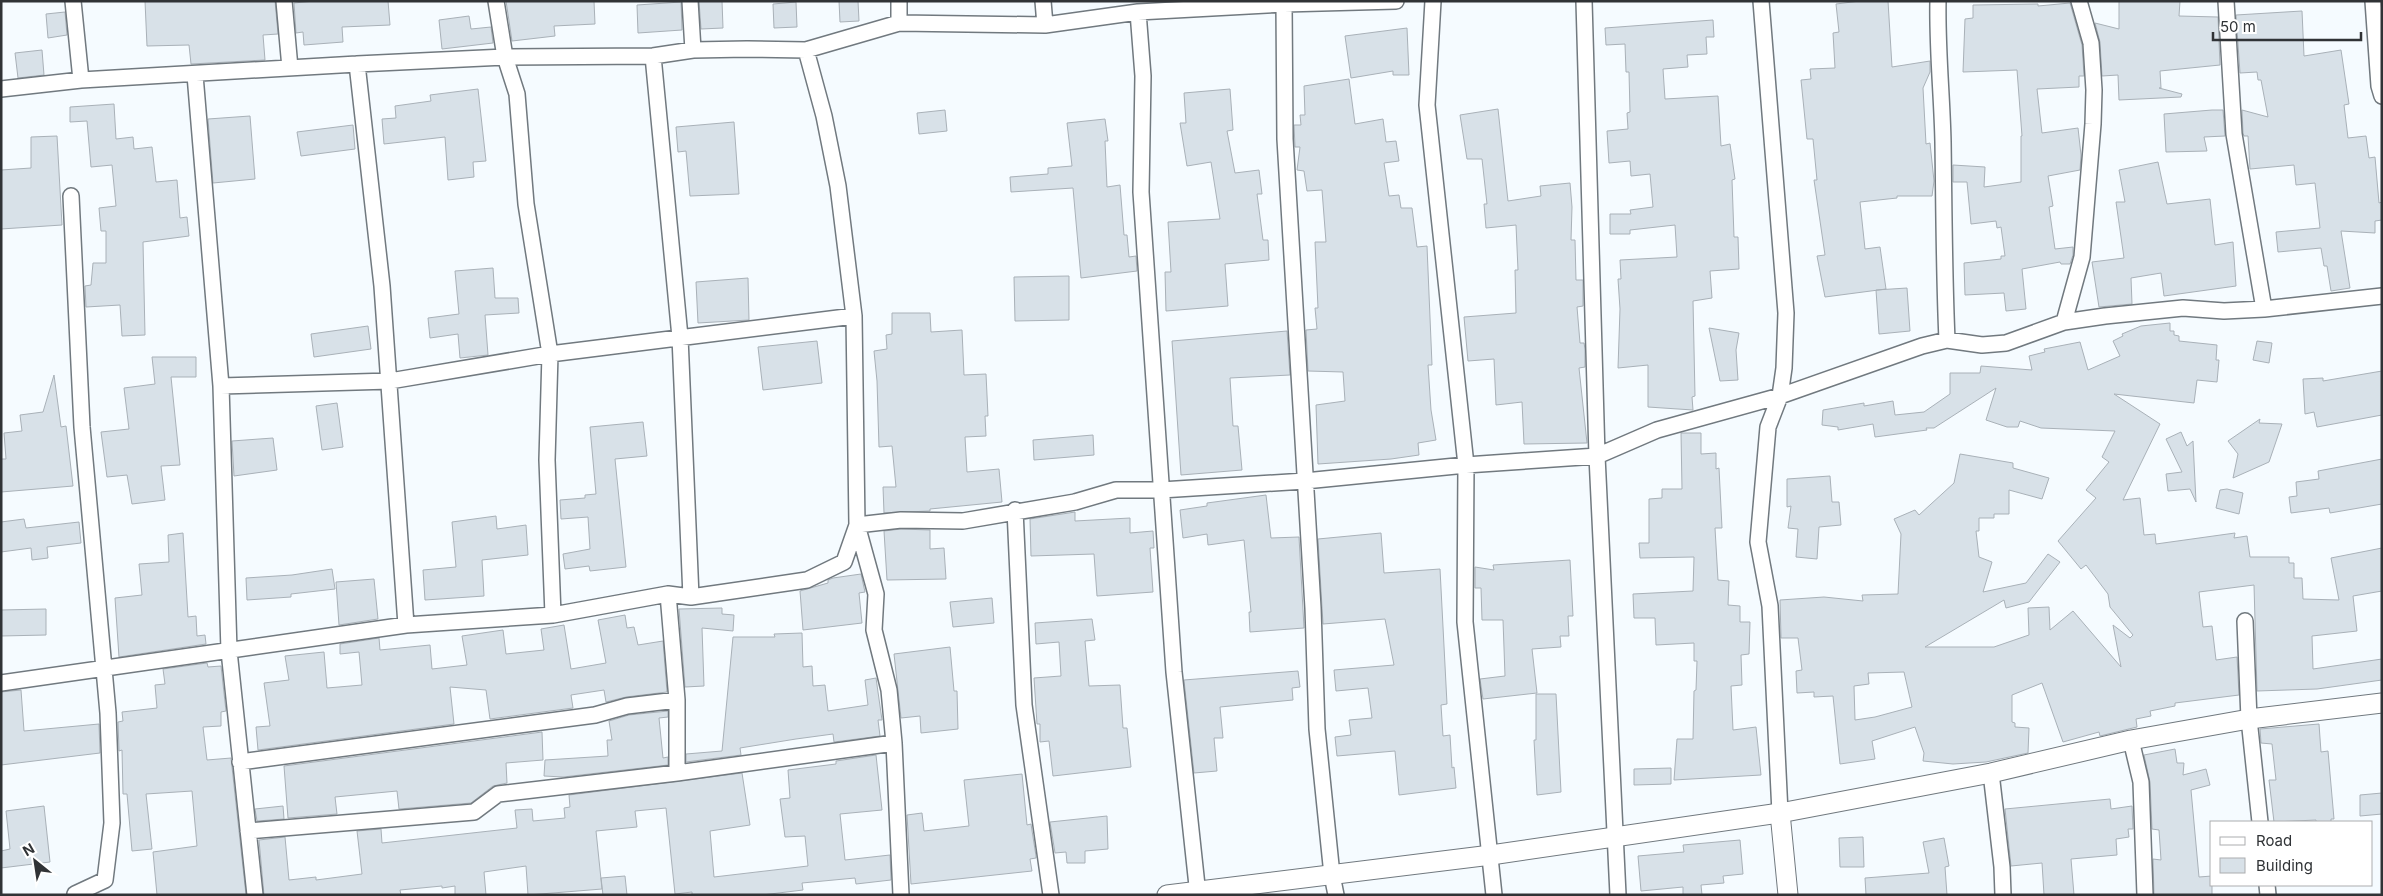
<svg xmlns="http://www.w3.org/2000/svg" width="2383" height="896" viewBox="0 0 2383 896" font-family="Inter,sans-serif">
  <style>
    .building { fill: #d8e1e8; stroke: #a9b1b8; fill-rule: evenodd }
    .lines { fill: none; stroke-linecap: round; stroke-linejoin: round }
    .minor-casing { stroke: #71797f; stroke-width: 18 }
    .tertiary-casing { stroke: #71797f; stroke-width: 21 }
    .minor { stroke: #fff; stroke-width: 15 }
    .tertiary { stroke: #fff; stroke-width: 19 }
  </style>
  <rect width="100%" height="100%" fill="#f5fbff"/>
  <path class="building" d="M145 1H275L278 34 263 35 265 60 191 64 189 45 147 46Z
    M314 1H388L390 25 342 27 343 42 304 45 303 32 296 33 294 3Z
    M506 1H594L595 24 554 26 555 36 512 41Z
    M699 1H722L723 28 701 29Z
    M839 1H858L859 21 840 22Z
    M1860 1H1888L1892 67 1930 61V72L1923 88 1926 144 1930 143 1934 181 1932 196H1897V198L1860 202 1865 249 1880 247 1886 289 1825 297 1817 256 1825 255 1814 180H1817L1813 139H1807L1801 80 1811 79 1810 69 1835 68 1833 33 1839 32 1836 4Z
    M2119 1H2180L2179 16 2218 17 2220 65 2160 71 2161 88H2159L2182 94 2181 97 2119 100 2118 75 2102 76 2100 42 2095 23 2119 29Z
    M681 2 682 30 638 33 637 5Z
    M796 2 797 27 774 28 773 4Z
    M2070 3 2082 45 2084 76H2079V87L2037 89 2042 133 2078 128 2081 155 2080 170 2048 176 2053 206 2049 207 2055 249 2073 247V255L2070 264H2061L2060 262 2022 269 2026 309 2006 311 2004 293 1965 295 1964 263 2001 259V256H2005L2001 227 1997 228 1996 221 1971 224 1967 182H1953V165L1985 167 1984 187 2021 182V136H2022L2017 70 1963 72 1965 19 1973 18V5L2038 4V6Z
    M2302 11 2304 56 2341 50 2349 104 2344 105 2348 138 2366 136 2369 158 2375 157 2379 203 2382 202V220L2375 221V233L2341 231 2350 288 2331 291 2327 266H2324L2321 248 2278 252 2276 232 2320 228 2315 183 2296 185 2294 165 2250 169 2248 136H2244L2243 133 2242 110 2268 117 2261 80H2258L2257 72 2240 73 2236 15Z
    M65 12 67 35 48 38 46 14Z
    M469 16 471 29 491 27 493 43 442 49 439 20Z
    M1713 20 1714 37H1706L1707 54 1687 55 1688 67 1663 69 1665 99 1718 96 1721 146 1730 144 1735 179 1732 180 1734 237H1738L1739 269 1710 271 1712 298 1693 301 1695 396 1692 397 1693 410 1648 407V365L1618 368 1620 309 1618 279H1621L1620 260 1677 257 1675 225 1630 230V234H1610V214H1631L1630 210 1653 207 1650 174 1631 176 1630 161 1609 163 1607 131 1628 129 1627 113 1630 112 1629 72H1626L1625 44 1606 45 1605 28Z
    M1407 28 1409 75H1393V71L1351 78 1345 36Z
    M42 50 44 75 18 78 15 53Z
    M1349 79 1355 124 1383 119 1386 142 1396 141 1399 161 1384 163 1389 196 1399 195 1401 208H1412L1417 247 1427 246 1432 365H1428L1431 410 1436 440 1418 443 1419 455 1391 459 1318 464 1316 405 1345 401 1343 372 1308 371 1306 330 1317 329 1315 308H1318L1315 242H1326L1322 190 1307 191 1304 171 1297 170 1300 147H1295L1294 125H1301L1300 115H1305L1304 86Z
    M478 89 486 161 473 162 474 177 448 180 445 137 384 144 382 119 396 118 395 106 431 101 430 95Z
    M1230 89 1233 130 1227 131 1235 173 1259 170 1262 194H1257L1263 240H1268L1269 260 1225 264 1228 306 1166 311 1165 272H1171L1168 222 1220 219 1211 162 1187 166 1180 123H1186L1184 93Z
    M114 104 116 139 133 137 134 149 152 147 156 182 177 180 180 218 187 217 189 236 143 242 145 335 122 336 120 305 86 307 85 286 91 285 93 263H106V231H101L99 208 116 206 112 165 91 167 87 121 70 122V107Z
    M1498 109 1508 201 1541 196 1540 186 1570 183 1572 207 1571 240H1575L1576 280H1583V306L1577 307 1580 343H1584L1585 349V367L1579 368 1587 443 1524 444 1522 402 1496 405 1494 359 1468 361 1464 317 1516 313 1515 270H1518L1516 225 1486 228 1484 204H1487L1482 159H1467L1460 115Z
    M945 110 947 131 919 134 917 113Z
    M2212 110H2223L2225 136 2204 137 2207 151 2166 152 2164 114Z
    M250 116 255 179 213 183 208 119Z
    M1105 119 1108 141H1105L1107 187 1120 185 1124 235H1127L1129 257 1136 256 1137 271 1081 278 1073 188 1011 192 1010 177 1048 174V168L1072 166 1067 123Z
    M734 122 739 194 690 196 686 151 678 152 676 127Z
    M353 125 355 149 301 156 297 132Z
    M57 136 62 225 1 229V170L31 168V137Z
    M2158 162 2167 204 2210 199 2215 245 2233 242 2236 286 2164 296 2161 273 2131 278 2132 304 2099 307 2092 262 2124 258 2116 202H2125L2119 170Z
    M493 268 495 298H518L519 313 485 315 488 355 460 358 458 334 430 338 428 318 459 314 455 271Z
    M1069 276V320L1015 321 1014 277Z
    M748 278 749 320 698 323 696 282Z
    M1907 288 1910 331 1879 334 1876 290Z
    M892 313H930L931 332 962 330 964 375 986 374 988 416H985L986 436 965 437 967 472 999 469 1002 502 930 509V511L884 513 883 487H896L892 446 879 447 877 381 874 351 887 349 886 335 892 334Z
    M2170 323V331H2174V335L2179 336V341L2217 345 2216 360H2219L2217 382 2197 380 2194 403 2114 394 2160 424 2123 500 2140 498 2144 535 2155 534 2156 544 2235 533 2234 538 2247 536 2250 557H2289V563H2294V578H2302L2303 599 2339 600 2331 558 2382 548V591L2353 596 2357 631 2312 636 2313 669 2382 659V680L2317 689 2257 691 2254 585 2199 592 2203 627 2212 626 2216 660 2237 657 2239 695 2175 703V706L2150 711 2151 716 2136 719 2137 727 2100 736 2099 732 2063 742 2042 683 2012 695V722L2015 723V727L2029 728 2028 753 1986 762 1953 764 1923 761 1924 753 1915 727 1872 741 1875 759 1840 764 1833 696 1814 697V692L1797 693 1796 671 1802 670 1798 638H1781L1780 600 1824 597 1863 601 1862 595 1898 594 1901 534 1894 519 1915 510 1919 515 1954 483 1960 454 2013 463V468L2049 478 2042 499 2009 490V514H1994V518H1979V531H1976L1979 557 1992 562 1983 592 2026 583 2048 554 2060 562 2029 602 2006 608 2004 600 1925 647H1994L2029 635 2028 608 2049 607 2050 630 2073 611 2121 667 2113 625 2130 638 2133 635 2110 607 2108 594 2086 565 2081 569 2058 541 2096 498 2086 490 2109 462 2102 457 2115 431 2041 428 2020 421 2018 427H2007L1986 420 1996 388 1934 428H1926L1927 430 1875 437 1873 424 1838 430V427L1822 425 1823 410 1864 403V406L1893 401 1895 415 1924 412 1950 394V373H1980L1981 366 2032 370 2029 356 2045 352 2044 349 2080 342 2088 370 2120 356 2113 341 2123 336 2122 334 2141 326ZM1904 672 1912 707 1875 717 1855 720 1854 686 1869 684 1868 673Z
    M368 326 371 349 314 357 311 334Z
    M1709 328 1739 333 1736 350 1738 380 1720 381Z
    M1287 331 1290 375 1230 378 1233 426H1238L1242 470 1181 475 1172 341Z
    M817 341 822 383 763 390 758 347Z
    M2257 341 2272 343 2269 363 2253 360Z
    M152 357H196V377H171L180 465 161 466 165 500 132 504 127 475 107 477 101 432 129 429 124 388 155 384Z
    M2382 371V415L2317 427 2314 412 2305 414 2303 379 2323 378V381Z
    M54 375 61 427 66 426 73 486 1 492V459H6L4 433 22 431 20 415 43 412Z
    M337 403 343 447 322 450 316 406Z
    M2260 419 2259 423 2282 424 2269 462 2233 478 2238 454 2228 441Z
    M643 422 647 456 615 459 626 567 590 571 589 566 565 569 563 554 590 549 588 517 561 519 560 500 585 498V495L596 494 590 427Z
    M2181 432 2187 446 2193 441 2196 502 2190 489 2168 491 2166 474 2182 472 2166 439Z
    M1681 433H1701V454L1716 453V469L1719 468 1722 528H1715L1718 580 1729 581 1728 605 1740 606V622H1750L1749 654 1741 655 1742 685 1731 686 1733 730 1756 727 1761 775 1674 780 1677 739H1693L1694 691 1696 690 1697 661H1694V643L1656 645 1655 618H1634L1633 594 1693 591 1694 557 1640 558 1639 543H1649V499L1662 498V489H1682Z
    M1093 435 1094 455 1034 460 1033 440Z
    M273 438 277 470 234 476 232 441Z
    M2382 459V504L2330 513 2329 508 2291 513 2289 497 2297 496 2296 482 2319 479 2318 471Z
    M1830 476 1832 502H1839L1841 525 1819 527 1817 559 1796 557 1798 529 1788 528 1791 506 1787 507V479Z
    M2227 489 2243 493 2239 514 2216 508 2220 490Z
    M1266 495 1271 538 1299 537 1304 628 1250 632 1249 612H1251L1244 540 1208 545 1207 534 1183 538 1180 510 1207 506V503Z
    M1075 512V521L1130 518V533L1153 531 1154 548H1150L1153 592 1097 596 1094 554 1031 556 1030 519Z
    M496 516 497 529 526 525 528 555 482 560 484 596 425 600 423 570 456 567 452 522Z
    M24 519 26 528 79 522 81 543 47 547 48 558 32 560 31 548 1 552V522Z
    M901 529 930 530V549L944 548 946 579 887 580 884 531Z
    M183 533 188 617 196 616 197 636 205 635 206 644 119 657 115 598 142 595 139 564 169 562 168 535Z
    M1381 533 1384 573 1440 569 1447 704 1441 705 1443 736 1450 735 1452 768 1454 767 1456 788 1399 795 1395 751 1337 756 1335 737 1351 735 1349 720 1372 718 1368 688 1336 691 1334 670 1394 665 1385 619 1323 624 1318 539Z
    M1570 560 1573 616H1568L1569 636H1560L1561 647 1532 649 1537 693 1483 699 1480 679 1505 676 1503 620H1482L1481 588H1475V567L1494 570 1493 565Z
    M332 569 335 589 291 594V597L247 600 246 578 292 575Z
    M861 574 865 592 859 593 862 623 803 630 800 591 828 583V580L833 578Z
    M374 579 378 619 339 625 336 582Z
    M992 598 994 623 953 627 950 602Z
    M722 608V614L734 615 733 631 702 628 704 686 685 687 679 609Z
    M46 609V635L1 636V610Z
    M625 615 627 628 634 627 638 645 663 641 667 692 626 697 606 702 604 690 571 695 573 708 490 719 486 690 450 687 454 724 258 750 256 727 270 726 264 683 289 680 285 656 324 652 327 688 362 685 359 652 340 654V644L379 638 380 650 430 645 432 669 467 665 462 636 503 630 506 654 544 650 541 629 564 625 571 669 606 663 598 620Z
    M1092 619 1095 640 1085 641 1089 686 1120 685 1123 728H1127L1131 767 1053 776 1049 741 1040 742V724H1037L1034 678 1061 676 1059 642 1036 644 1035 623Z
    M802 633 803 667 812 666 813 686 825 685 828 711 868 705 865 680 876 678 882 720H878L880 736 834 742 833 734 796 739 740 748 741 755 686 762V754L722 751 733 637H775L774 634Z
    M950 647 954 691H957L958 729 921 733 920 716 901 718 894 654Z
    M207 663 208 667 221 666 226 711 221 712V726L203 727 207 760 231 758 246 895H157L153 852 197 846 192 791 146 794 152 849 132 851 127 794H123L122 750 119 751 118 722 123 721 122 712 157 708 155 685 165 684 163 669Z
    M1298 671 1300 687 1292 688 1293 700 1220 707 1223 738H1214L1217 771 1194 773 1184 680Z
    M21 690 24 731 99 724 100 753 1 765V692Z
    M1536 694H1556L1561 792 1537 795 1534 740H1536Z
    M668 711V717L659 718 663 758 668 757V765L563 777 544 776 545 760 608 756 607 740H612L609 721 629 715Z
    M2319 724 2321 752 2328 751 2334 819H2331V822H2316V820L2274 822 2269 780H2276L2272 744 2261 743 2260 729Z
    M542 732 543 760 506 763 507 783 493 786 471 803 399 809 397 791 335 797 337 814 288 818 284 766Z
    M2175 749 2177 763H2184L2183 775 2206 769 2210 785 2191 790 2199 877 2212 876V895H2154L2153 859 2161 860 2159 830 2152 829 2150 782 2144 755Z
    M876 755 882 810 840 814 845 860 890 855 891 880 856 884 855 878 802 883 803 890 762 895H692V892L675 894 666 808 635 811 637 827 596 831 602 889 528 895 526 866 484 872 486 895H455V886L442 888V886L400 890 401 895H264L259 840 285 837 289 880 316 877V880L362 874 357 831 381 829 382 843 517 828 515 810 532 809 533 821 565 818 564 808 570 807 569 795 742 773 750 825 710 831 714 877 808 866 805 836 785 837 780 799 790 798 788 770 836 764V761Z
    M1671 768V784L1634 785V769Z
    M1022 774 1027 825 1031 824 1036 856V858L1030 859 1032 871 911 884 907 815 922 813 924 831 969 826 964 780Z
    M2382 793V814L2360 816V795Z
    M2110 799 2111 809 2132 806 2133 829H2128L2129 837 2116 839 2117 855 2071 859 2074 895H2044L2042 863 2011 866 2005 809Z
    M44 806 50 862 1 868V851L10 849 6 811Z
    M283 806 284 819 257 821 255 809Z
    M1107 816 1108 849 1085 851V863H1067L1066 852 1055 853 1050 822Z
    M1863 837 1864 867H1840L1839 838Z
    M1944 838 1949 866 1945 867 1947 895H1866L1865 878 1929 873 1923 842Z
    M1740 840 1743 874 1723 876 1724 883 1701 885 1702 895H1683V887L1641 891 1638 856 1684 852 1683 845Z
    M625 876 627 895H603L601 878Z"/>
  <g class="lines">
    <g class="minor-casing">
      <path id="minor" d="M73 1 81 80
        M284 1 290 68
        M496 1 505 57 517 94 526 204 550 354 547 460 553 615
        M690 1 693 50
        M899 1V23
        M1043 1 1045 25
        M1433 1 1427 105 1466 465 1465 622 1494 895
        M1584 1 1597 456 1618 895
        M1761 1 1786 313 1784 368 1780 396 1768 427 1758 542 1770 606 1780 813
        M1938 1C1937 49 1942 95 1943 142 1944 208 1944 274 1947 340
        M2226 1 2234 134 2264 309
        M2373 1 2379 86 2382 96
        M1284 4 1285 139 1313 608 1317 729 1332 875 1336 895
        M1138 12 1143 76 1141 192 1174 672 1198 895
        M806 50 824 116 838 186 854 316 857 525 876 594 874 630 889 690 894 743 901 895
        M653 56 680 337 691 597
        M357 64 382 286 406 625
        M195 75 221 386 229 651 255 895
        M1 89 81 80 357 64 505 57 653 56 693 50 747 49 806 50 899 23 1045 25 1138 12 1284 4 1396 1
        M71 196 82 427 108 713 112 823 105 880 75 894
        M2064 322 2082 257 2093 124 2094 90 2091 43 2079 1
        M221 386 390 381 550 354 854 316
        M1015 510 1024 705 1051 895
        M668 594 677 700V773
        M2245 621 2249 719 2260 822
        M1 683 406 625 553 615 668 594 691 597 807 580 844 562 857 525 901 520 963 521 1075 502 1116 490H1161L1305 481 1466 465 1597 456 1657 430 1780 396 1922 346 1947 340 1982 345 2006 343 2064 322 2105 316 2183 308 2224 311 2264 309 2382 296
        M2131 740 2141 782 2145 895
        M240 762 595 715 627 706 677 700
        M1991 773 2002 867 2003 895
        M248 831 474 812 498 794 677 773 894 743
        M2267 885 2268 895"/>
    </g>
    <g class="tertiary-casing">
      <path id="tertiary" d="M1780 813 1788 895
        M1167 895 1491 855 1780 813 1991 773 2131 740 2249 719 2382 703"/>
    </g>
    <use href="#minor" class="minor"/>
    <use href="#tertiary" class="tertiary"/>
  </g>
  <rect width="2383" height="896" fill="none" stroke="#303336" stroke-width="5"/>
  <rect x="2210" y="821" width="162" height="65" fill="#ffffff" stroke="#acadaf"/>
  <rect x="2220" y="837" width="25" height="8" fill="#ffffff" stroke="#acadaf"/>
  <text x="2256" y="846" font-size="15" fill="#303336">Road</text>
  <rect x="2220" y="858" width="25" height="15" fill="#d8e1e8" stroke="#acadaf"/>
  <text x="2256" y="871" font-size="15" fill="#303336">Building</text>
  <g transform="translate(35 861) rotate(330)" stroke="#ffffff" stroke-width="4" paint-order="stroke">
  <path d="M0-4L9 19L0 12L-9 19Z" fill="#303336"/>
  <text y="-8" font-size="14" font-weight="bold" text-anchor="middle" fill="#303336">N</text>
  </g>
  <path d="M2213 32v8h148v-8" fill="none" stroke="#303336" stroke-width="2.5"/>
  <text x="2220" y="32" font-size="15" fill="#303336" stroke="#ffffff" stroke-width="4" paint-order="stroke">50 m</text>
</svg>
